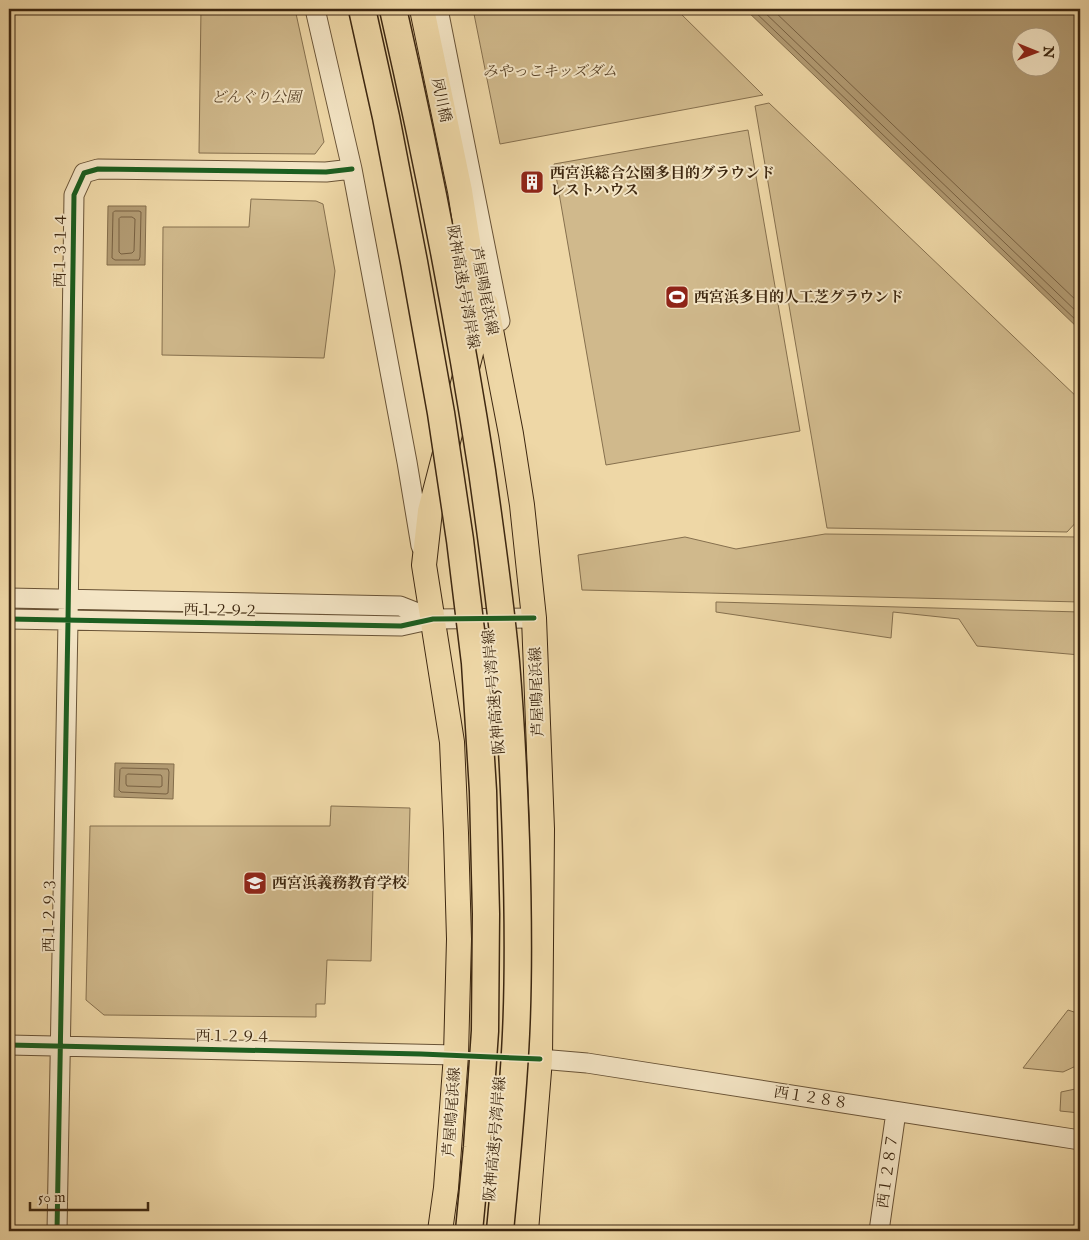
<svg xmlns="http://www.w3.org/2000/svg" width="1089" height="1240" viewBox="0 0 1089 1240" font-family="'IM FELL English','Noto Serif JP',serif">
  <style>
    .green { fill: #d0b98c; stroke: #86704e }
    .water { fill: #b29b73; stroke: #836d4b; fill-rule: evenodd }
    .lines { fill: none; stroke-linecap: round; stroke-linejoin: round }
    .shore { stroke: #786142; stroke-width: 1 }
    .minor-casing { stroke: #695336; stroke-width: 21 }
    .major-casing { stroke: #3d2710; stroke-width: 26 }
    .minor { stroke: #f4e5c5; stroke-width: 19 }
    .major { stroke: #eed7a6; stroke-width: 24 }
    .highway-bridge-casing { stroke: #3d2710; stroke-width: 29; stroke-linecap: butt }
    .highway-bridge { stroke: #eed7a6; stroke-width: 26 }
    .cycleway-casing { stroke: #f4e5c5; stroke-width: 8 }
    .cycleway { stroke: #1b5e20; stroke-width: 5 }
    .labels { text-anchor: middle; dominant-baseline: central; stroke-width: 4; stroke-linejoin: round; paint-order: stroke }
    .park-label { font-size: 15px; font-style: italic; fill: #5a4429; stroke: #f4e5c5 }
    .street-label { font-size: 15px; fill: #3d2710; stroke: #f4e5c5 }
    .poi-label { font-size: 15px; font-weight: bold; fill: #3d2710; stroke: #f4e5c5; text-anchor: start }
  </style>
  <rect width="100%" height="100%" fill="#eed7a6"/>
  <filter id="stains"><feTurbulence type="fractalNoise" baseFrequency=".004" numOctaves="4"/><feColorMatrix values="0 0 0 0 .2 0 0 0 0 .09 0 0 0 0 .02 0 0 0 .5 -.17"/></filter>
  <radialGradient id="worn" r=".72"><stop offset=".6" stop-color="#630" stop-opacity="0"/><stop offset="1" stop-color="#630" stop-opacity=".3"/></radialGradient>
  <path class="green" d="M201 9H295L324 142 315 154 199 153Z
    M473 9H676L763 95 500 144Z
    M769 103 1080 400V518L1067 532 827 528 755 106Z
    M748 130 800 431 606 465 554 164Z
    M251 199 316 201 323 204 335 271 324 358 162 355 163 227H249Z
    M825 534 1080 537V602L582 590 578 555 685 537 736 549Z
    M716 602 1080 612V655L977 646 959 619 893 612 891 638 716 612Z
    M331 806 410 808 408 885H373L371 961 327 960 325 1004H316V1017L104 1015 86 1000 90 826H330Z
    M1068 1010 1077 1013 1080 1017V1061L1076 1066 1063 1072 1023 1068Z
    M1080 1088V1113L1060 1111 1061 1092Z"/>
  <path class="water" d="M745 9H1080V330ZM1022 38H1052V68H1022Z
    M108 206H146L145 265H107Z
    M115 763 174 764 173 799 114 797Z"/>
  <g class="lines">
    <path class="shore" d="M752 9 1080 324
      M761 9 1080 315
      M772 9 1080 304
      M115 211H139L141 212 140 257 139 260H115L112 258 113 213Z
      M121 217H132L135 219 134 251 132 253 121 254 119 252V219Z
      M122 768 168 769 169 772 168 793 166 794 121 792 119 790 120 770Z
      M128 774 161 775 162 777V786L160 787 127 786 126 784V776Z"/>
    <g class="minor-casing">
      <path id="minor" d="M315 9 352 169 407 462 421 546
        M438 9 500 321
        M9 598 400 606 433 619
        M9 619 401 626 433 619 534 618
        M9 1045 456 1055
        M540 1059 587 1063 1080 1140
        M57 1231 68 621 74 195 84 173 98 169 326 172 352 169
        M879 1231 896 1112"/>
    </g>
    <g class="major-casing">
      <path id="major" d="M422 9 460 191 480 318 430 511 424 565 452 742 456 833 459 939 456 1055 446 1188 440 1231
        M486 304 511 434 522 505 534 618 542 829 540 1059 526 1231"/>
    </g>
    <use href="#minor" class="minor"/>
    <use href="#major" class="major"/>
    <g class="highway-bridge-casing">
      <path id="highway-bridge" d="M362 9 386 117 414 262 441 413 460 540 475 663 483 791 486 914 485 1031 477 1147 469 1231
        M393 9C428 162 458 316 482 471 491 535 500 598 506 662 511 722 514 782 516 841 518 905 519 970 516 1034 513 1100 506 1166 500 1231"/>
    </g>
    <use href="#highway-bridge" class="highway-bridge"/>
    <g class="cycleway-casing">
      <path id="cycleway" d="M9 619 401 626 433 619 534 618
        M9 1045 421 1054 540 1059
        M57 1231 68 621 74 195 84 173 98 169 326 172 352 169"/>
    </g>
    <use href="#cycleway" class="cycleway"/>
  </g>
  <defs>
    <g id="building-square" transform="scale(1.25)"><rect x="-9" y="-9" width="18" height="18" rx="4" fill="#8f2418" stroke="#f4e5c5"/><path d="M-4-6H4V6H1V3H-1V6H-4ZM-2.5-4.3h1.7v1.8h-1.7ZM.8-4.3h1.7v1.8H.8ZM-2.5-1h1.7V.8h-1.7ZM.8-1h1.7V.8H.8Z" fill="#fff"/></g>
    <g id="stadium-square" transform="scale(1.25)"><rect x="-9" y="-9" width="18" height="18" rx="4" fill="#8f2418" stroke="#f4e5c5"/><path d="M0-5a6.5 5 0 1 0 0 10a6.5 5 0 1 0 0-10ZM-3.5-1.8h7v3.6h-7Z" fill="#fff"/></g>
    <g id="school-square" transform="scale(1.25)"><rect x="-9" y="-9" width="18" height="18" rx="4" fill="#8f2418" stroke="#f4e5c5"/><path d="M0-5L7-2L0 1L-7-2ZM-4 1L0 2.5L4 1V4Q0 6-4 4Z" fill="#fff"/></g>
  </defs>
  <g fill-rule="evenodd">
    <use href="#building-square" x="532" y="182"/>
    <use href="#stadium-square" x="677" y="297"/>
    <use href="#school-square" x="255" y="883"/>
  </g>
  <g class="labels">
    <g class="park-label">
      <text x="550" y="71">みやっこキッズダム</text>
      <text x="256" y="97">どんぐり公園</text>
    </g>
    <g class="street-label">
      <text transform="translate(441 100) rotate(78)">夙川橋</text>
      <text transform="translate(61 250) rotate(-89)">西１３１４</text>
      <text transform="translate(463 287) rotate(80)">阪神高速5号湾岸線</text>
      <text transform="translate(484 291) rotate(79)">芦屋鳴尾浜線</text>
      <text transform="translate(221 611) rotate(1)">西１２９２</text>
      <text transform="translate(494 692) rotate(-95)">阪神高速5号湾岸線</text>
      <text transform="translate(537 692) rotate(-92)">芦屋鳴尾浜線</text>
      <text transform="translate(50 915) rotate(-89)">西１２９３</text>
      <text transform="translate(233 1037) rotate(1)">西１２９４</text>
      <text transform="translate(811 1098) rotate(9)">西１２８８</text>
      <text transform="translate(452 1112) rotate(-86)">芦屋鳴尾浜線</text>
      <text transform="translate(495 1139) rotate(-85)">阪神高速5号湾岸線</text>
      <text transform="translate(888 1171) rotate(-82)">西１２８７</text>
    </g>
    <g class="poi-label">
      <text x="550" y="173">西宮浜総合公園多目的グラウンド<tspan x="550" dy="17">レストハウス</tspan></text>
      <text x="694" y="297">西宮浜多目的人工芝グラウンド</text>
      <text x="272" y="883">西宮浜義務教育学校</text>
    </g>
  </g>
  <rect width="1089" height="1240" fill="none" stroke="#eed7a6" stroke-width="30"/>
  <rect x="10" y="10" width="1069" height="1220" fill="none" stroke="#3d2710" stroke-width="2.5"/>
  <rect x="15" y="15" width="1059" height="1210" fill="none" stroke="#3d2710"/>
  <g transform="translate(1036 52) rotate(91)"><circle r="24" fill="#f4e5c5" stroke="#ab997d"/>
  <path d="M0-4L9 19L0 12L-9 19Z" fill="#8f2418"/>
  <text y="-8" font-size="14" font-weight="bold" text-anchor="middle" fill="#3d2710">N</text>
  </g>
  <path d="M30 1202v8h118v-8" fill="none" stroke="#3d2710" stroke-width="2.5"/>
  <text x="38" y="1202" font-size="15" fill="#3d2710" stroke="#f4e5c5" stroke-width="4" paint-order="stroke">50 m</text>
  <rect width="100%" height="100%" filter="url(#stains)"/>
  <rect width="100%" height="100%" fill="url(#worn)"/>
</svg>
